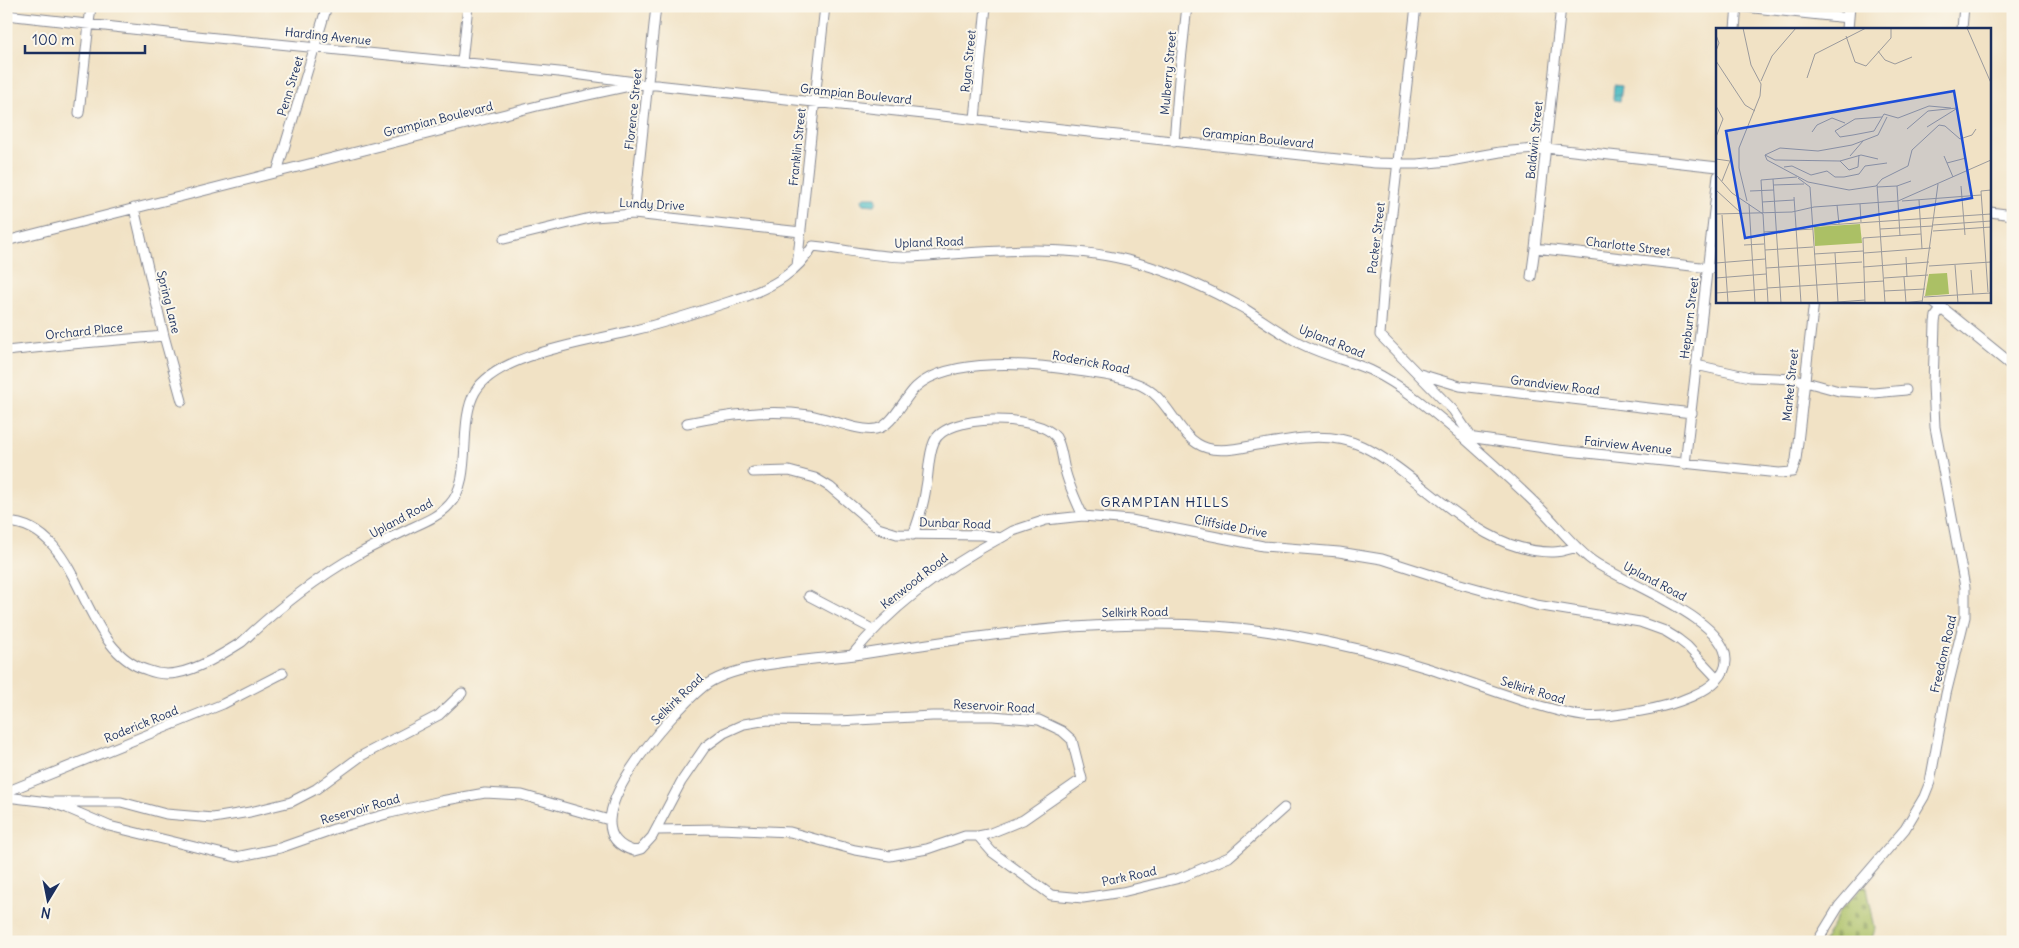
<svg xmlns="http://www.w3.org/2000/svg" width="2019" height="948" viewBox="0 0 2019 948" font-family="Delius,sans-serif">
  <style>
    .cemetery { fill: url(#cemetery-stones); stroke: #637862 }
    .water { fill: url(#water-waves); stroke: #347590 }
    .lines { fill: none; stroke-linecap: round; stroke-linejoin: round }
    .minor-casing { stroke: #868892; stroke-width: 11 }
    .major-casing { stroke: #868892; stroke-width: 13 }
    .minor { stroke: #fff; stroke-width: 9 }
    .major { stroke: #fff; stroke-width: 11 }
    .labels { text-anchor: middle; dominant-baseline: central; stroke-width: 4; stroke-linejoin: round; paint-order: stroke }
    .street-label { font-size: 12px; fill: #1b2f5e; stroke: #fbf7ec }
    .neighbourhood-label { font-size: 14px; letter-spacing: 1px; fill: #1b2f5e; stroke: #fbf7ec }
    .inset-road { fill: none; stroke: #9b9a9c; stroke-width: 1 }
    .view { fill: #1d4ed8; fill-opacity: 0.15; stroke: #1d4ed8; stroke-width: 2.5 }
    .inset-edge { fill: none; stroke: #1b2f5e; stroke-width: 2.5 }
  </style>
  <defs>
    <pattern id="cemetery-stones" width="16" height="16" patternUnits="userSpaceOnUse" patternTransform="scale(1.25)"><rect width="16" height="16" fill="#abc065"/><path d="M2 7V4a2 2 0 0 1 4 0v3zM10 15v-3a2 2 0 0 1 4 0v3z" fill="#8a9c56"/></pattern>
    <pattern id="water-waves" width="16" height="10" patternUnits="userSpaceOnUse" patternTransform="scale(1.25)"><rect width="16" height="10" fill="#4cbbc3"/><path d="M0 5q4-4 8 0t8 0" fill="none" stroke="#3e98a2"/></pattern>
  </defs>
  <rect width="100%" height="100%" fill="#fbf7ec"/>
  <filter id="ink" filterUnits="userSpaceOnUse"><feTurbulence type="fractalNoise" baseFrequency=".02" numOctaves="2"/><feDisplacementMap in="SourceGraphic" scale="10" xChannelSelector="R" yChannelSelector="G"/><feConvolveMatrix kernelMatrix="1 2 1 2 8 2 1 2 1" color-interpolation-filters="sRGB"/></filter>
  <filter id="wash" filterUnits="userSpaceOnUse"><feTurbulence type="fractalNoise" baseFrequency=".0096" numOctaves="4" result="noise"/><feDisplacementMap in="SourceGraphic" scale="20" xChannelSelector="R" yChannelSelector="G"/><feGaussianBlur stdDeviation="1.12" result="paint"/><feColorMatrix in="noise" values="0 0 0 0 0 0 0 0 0 0 0 0 0 0 0 0 0 1.4 0 .05"/><feComposite in="paint" operator="in"/></filter>
  <g filter="url(#wash)">
    <rect width="100%" height="100%" fill="#f1e2c5"/>
    <path class="cemetery" d="M1862 887H1867L1875 929 1871 942H1823L1842 909Z"/>
    <path class="water" d="M1614 85 1622 86 1620 101 1613 100Z
      M864 197H876L877 201 875 205 863 204 862 199Z"/>
  </g>
  <g filter="url(#ink)">
    <g class="lines">
      <g class="minor-casing">
        <path id="minor" d="M1416 6 1384 282 1380 335 1453 410 1472 438
          M1736 6 1848 18
          M6 15 177 34 559 72 635 82
          M1735 29 1737 6
          M1962 29 1964 6
          M462 62 468 6
          M79 113 91 6
          M975 119 986 6
          M1174 142 1179 79 1187 6
          M277 172 327 6
          M134 208 164 336 182 401
          M1990 212 2013 215
          M634 214 656 6
          M504 239 594 217 634 214 801 232
          M6 241 541 105 634 85 647 84 1375 163 1417 164 1450 161 1500 152 1546 148 1718 167
          M1535 248 1718 269
          M797 266 825 6
          M1531 277 1535 248 1561 6
          M6 351 72 344 164 336
          M1696 365 1750 377 1795 379 1839 391 1874 393 1906 390
          M1420 374 1460 386 1692 413
          M687 423C728 415 767 409 809 415 828 418 859 432 876 429 892 427 904 398 916 387 950 356 1035 364 1078 371 1100 374 1136 378 1153 393 1173 409 1181 440 1207 448 1220 452 1237 449 1251 446 1287 440 1327 430 1362 446 1425 476 1477 553 1553 552 1561 552 1569 549 1577 547
          M1461 436 1558 450 1779 473 1792 472 1796 460 1814 301
          M1685 464 1718 176
          M753 472 789 471 815 478 830 487 878 528 897 534 983 535 1001 538 1013 531 1046 520 1083 516
          M6 522C84 525 78 650 147 670 157 674 166 675 177 673 199 669 223 654 242 642 277 609 315 579 357 555 374 545 393 537 411 528 424 522 439 516 449 505 474 479 457 424 475 392 497 353 594 341 635 330 672 321 710 308 747 296 775 285 797 272 813 246 844 249 875 257 906 257 922 257 937 255 953 254 1012 249 1081 246 1138 263 1175 273 1211 290 1245 309 1261 319 1277 331 1294 340 1318 354 1345 359 1370 370 1404 386 1436 414 1464 438 1490 461 1517 485 1541 509 1558 526 1572 545 1590 559 1619 582 1728 618 1726 661 1725 692 1665 707 1641 711 1622 714 1602 718 1583 716 1567 714 1552 709 1537 705 1500 694 1464 680 1427 668 1383 654 1336 643 1291 635 1148 610 1003 632 862 654 820 660 735 661 703 687 675 710 561 830 634 851L641 849 652 837 681 782 705 747 724 733 744 724 768 720 838 721 932 716H993L1039 720 1062 731 1072 740 1082 779 1023 820 988 834 978 836H965L927 849 890 856 855 850 790 832 721 829 656 830
          M913 535C919 519 924 504 926 487 929 473 928 456 934 442 946 413 1039 414 1056 437 1062 447 1062 459 1065 470 1069 486 1076 501 1083 516L1131 520 1263 546 1339 552 1382 559 1453 582 1536 605 1640 622 1665 631 1678 639 1687 646 1717 678
          M809 596 874 630
          M852 655C891 607 946 567 1000 538
          M6 792 223 704 283 673
          M6 797 49 802H121L166 814 213 818 250 812 291 802 316 789 361 756 439 715 462 693
          M49 802 67 808 109 826 236 857 280 848 334 829 390 813 441 801 485 793 522 795 609 820
          M978 836 992 852 1051 895 1083 898 1122 892 1180 878 1229 857 1284 808
          M1817 942 1839 906 1905 829 1924 797 1930 782 1946 694 1965 617V587L1935 427 1933 385 1935 323 1936 316 1941 309"/>
      </g>
      <g class="major-casing">
        <path id="major" d="M1847 29 1849 6
          M1933 301 2013 366"/>
      </g>
      <use href="#minor" class="minor"/>
      <use href="#major" class="major"/>
    </g>
  </g>
  <g class="labels">
    <g class="street-label">
      <text transform="translate(328 36) rotate(6)">Harding Avenue</text>
      <text transform="translate(968 61) rotate(-84)">Ryan Street</text>
      <text transform="translate(1168 73) rotate(-85)">Mulberry Street</text>
      <text transform="translate(290 86) rotate(-73)">Penn Street</text>
      <text transform="translate(856 94) rotate(6)">Grampian Boulevard</text>
      <text transform="translate(633 109) rotate(-84)">Florence Street</text>
      <text transform="translate(438 119) rotate(-14)">Grampian Boulevard</text>
      <text transform="translate(1258 138) rotate(6)">Grampian Boulevard</text>
      <text transform="translate(1534 140) rotate(-84)">Baldwin Street</text>
      <text transform="translate(797 147) rotate(-84)">Franklin Street</text>
      <text transform="translate(652 204) rotate(3)">Lundy Drive</text>
      <text transform="translate(1376 238) rotate(-83)">Packer Street</text>
      <text transform="translate(929 242) rotate(-2)">Upland Road</text>
      <text transform="translate(1628 246) rotate(7)">Charlotte Street</text>
      <text transform="translate(169 302) rotate(76)">Spring Lane</text>
      <text transform="translate(1689 318) rotate(-83)">Hepburn Street</text>
      <text transform="translate(84 331) rotate(-6)">Orchard Place</text>
      <text transform="translate(1332 341) rotate(22)">Upland Road</text>
      <text transform="translate(1091 362) rotate(11)">Roderick Road</text>
      <text transform="translate(1555 385) rotate(7)">Grandview Road</text>
      <text transform="translate(1790 385) rotate(-84)">Market Street</text>
      <text transform="translate(1628 445) rotate(6)">Fairview Avenue</text>
      <text transform="translate(401 518) rotate(-28)">Upland Road</text>
      <text transform="translate(955 523) rotate(2)">Dunbar Road</text>
      <text transform="translate(1231 526) rotate(11)">Cliffside Drive</text>
      <text transform="translate(914 581) rotate(-38)">Kenwood Road</text>
      <text transform="translate(1655 581) rotate(28)">Upland Road</text>
      <text transform="translate(1135 612) rotate(-1)">Selkirk Road</text>
      <text transform="translate(1943 654) rotate(-77)">Freedom Road</text>
      <text transform="translate(1533 690) rotate(17)">Selkirk Road</text>
      <text transform="translate(677 699) rotate(-44)">Selkirk Road</text>
      <text transform="translate(994 706) rotate(3)">Reservoir Road</text>
      <text transform="translate(141 724) rotate(-22)">Roderick Road</text>
      <text transform="translate(360 809) rotate(-16)">Reservoir Road</text>
      <text transform="translate(1129 876) rotate(-12)">Park Road</text>
    </g>
    <g class="neighbourhood-label">
      <text x="1165" y="502">GRAMPIAN HILLS</text>
    </g>
  </g>
  <g transform="translate(1716 28)">
    <rect width="275" height="275" fill="#f1e2c5"/>
    <path d="M231 245 233 266 209 268 213 246Z" fill="#abc065"/>
    <path d="M144 196 146 215 99 218 98 199Z" fill="#abc065"/>
    <path class="inset-road" d="M27 0 35 37 45 56 44 68 23 120V140L31 173M251 0 275 55M0 7 3 15 0 23M130 8 139 34 150 38 175 10V0M162 23 169 32 179 36 196 29M0 33 29 77 39 83M91 50 99 26 150 0M45 53 56 28 80 0M0 78 7 91 0 109M166 89 139 91 119 103 124 109 137 107 158 103 168 86 182 90 213 78 235 80M211 99 240 81M191 101 212 83 241 80M96 104 101 97 116 90 129 95M49 127 51 132 92 154 133 162 160 158 166 151 192 138 196 122 223 97 229 98 244 111 256 107 260 101M49 127 64 120 102 123 136 117 162 107 171 89M49 127 59 132 124 133 133 142 142 139 143 127M134 128 147 113M228 128 237 149M0 131 14 133 6 153M124 133 145 127 162 131M231 135 250 130M68 139 76 138 95 147 111 143 119 149H128L143 146 149 138 171 135M0 147 16 165 47 186 52 275M82 150 94 159 102 275M57 151 65 275M57 157 88 156M161 157 169 275M181 158 184 208M245 158 249 207M161 159 181 158 195 153M0 162 25 185M34 163 58 162M78 169 85 275M203 172 206 221M186 173 265 167M46 174 78 172M33 176 39 275M144 176 145 194M121 177 123 196M47 185 45 152 81 149M0 186 76 184 98 179 182 173 275 132M6 187 12 275M217 197 275 193M97 198 275 186M164 201 217 198M217 203 275 199M48 204 97 201M28 217 48 216M49 222 97 219M119 225 122 274M148 225 215 220M98 226 147 223M190 229 191 249M0 235 49 231M239 237 242 275M213 238 275 234M147 239 213 234M50 240 146 234M255 242 257 266M188 249 190 275M0 250 50 246M168 250 212 247M51 260 168 253M168 263 209 261M272 264 265 163 275 162M0 265 51 261M208 269 275 265M108 275 149 272M149 275 147 210 205 206M184 275 206 273M206 275 222 156"/>
    <path class="view" d="M238 63 256 170 29 210 10 103Z"/>
    <rect width="275" height="275" class="inset-edge"/>
  </g>
  <rect width="2019" height="948" fill="none" stroke="#fbf7ec" stroke-width="25"/>
  <g transform="translate(48 900) rotate(190)" stroke="#fbf7ec" stroke-width="4" paint-order="stroke">
  <path d="M0-4L9 19L0 12L-9 19Z" fill="#1b2f5e"/>
  <text y="-8" font-size="14" font-weight="bold" text-anchor="middle" fill="#1b2f5e">N</text>
  </g>
  <path d="M25 45v8h120v-8" fill="none" stroke="#1b2f5e" stroke-width="2.5"/>
  <text x="32" y="45" font-size="15" fill="#1b2f5e" stroke="#fbf7ec" stroke-width="4" paint-order="stroke">100 m</text>
</svg>
